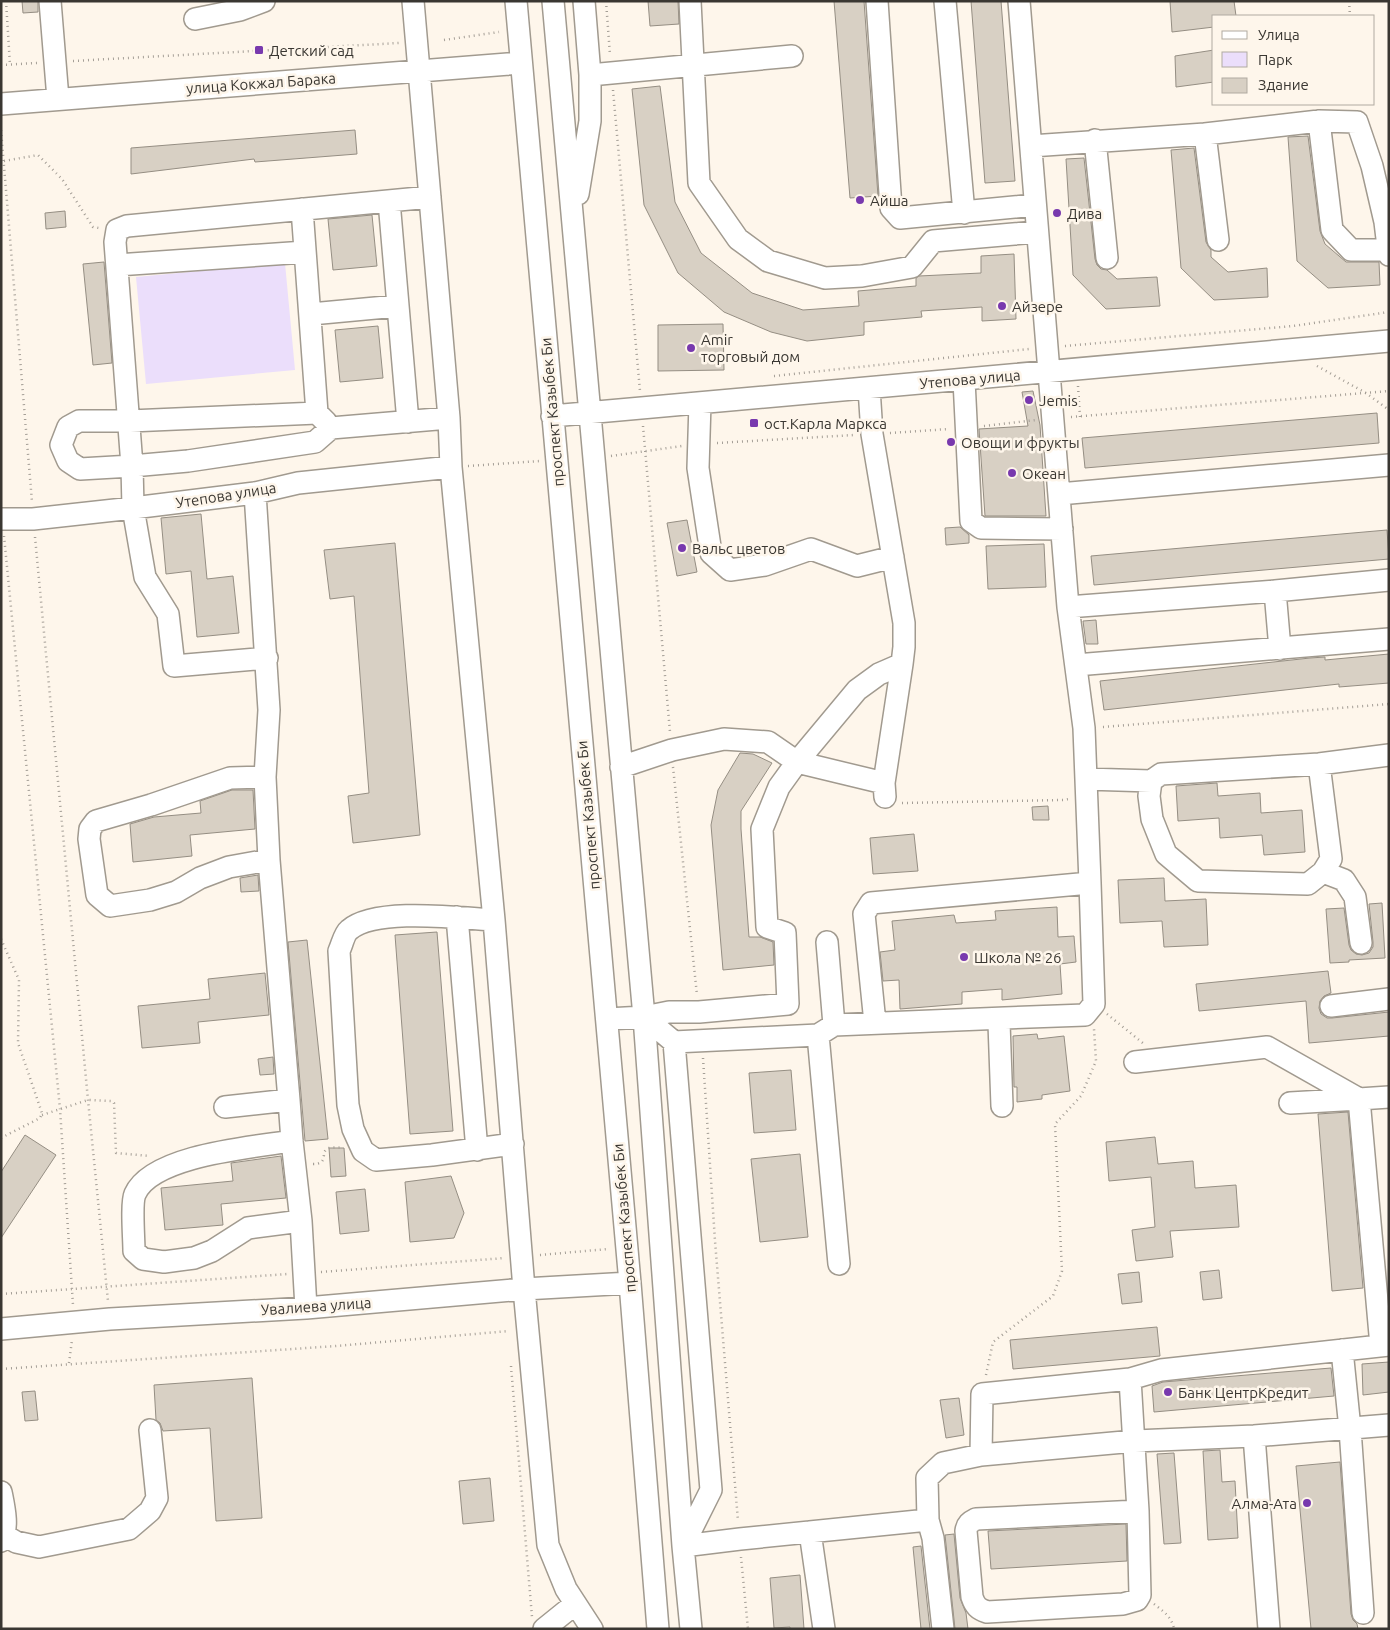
<svg xmlns="http://www.w3.org/2000/svg" width="1390" height="1630" viewBox="0 0 1390 1630" font-family="Ubuntu,sans-serif">
  <style>
    .green { fill: #ebdefb }
    .building { fill: #d8d0c4; stroke: #958e83 }
    .lines { fill: none; stroke-linecap: round; stroke-linejoin: round }
    .minor-casing { stroke: #a19a8f; stroke-width: 24 }
    .path { stroke: #a49e96; stroke-width: 2.5; stroke-dasharray: 1 4; stroke-linecap: butt }
    .minor { stroke: #fff; stroke-width: 21 }
    .poi-dot { fill: #7839ae; stroke: #fef6eb; stroke-width: 2 }
    .labels { text-anchor: middle; dominant-baseline: central; stroke-width: 5; stroke-linejoin: round; paint-order: stroke }
    .poi-label { font-size: 15px; fill: #3a3732; stroke: #fef6eb; text-anchor: start }
    .street-label { font-size: 15px; fill: #3a3732; stroke: #fef6eb }
  </style>
  <rect width="100%" height="100%" fill="#fef6eb"/>
  <path class="green" d="M285 263 295 370 146 384 136 277Z"/>
  <path class="building" d="M22 1H38V12L23 13Z
    M648 1H678L679 24 650 26Z
    M834 1H864L878 196 850 198Z
    M971 1H1001L1015 181 985 183Z
    M1170 1H1234L1236 16H1214V27L1172 32Z
    M1214 50V82L1176 87 1175 56Z
    M660 86 675 202 701 253 752 293 803 310 859 306 858 291 916 286V278L919 276 981 273V256L1014 254 1016 319 982 321V307L921 311 922 317 864 322V335L807 341 771 332 724 312 678 273 644 205 632 89Z
    M355 130 357 154 255 162 254 159 131 174V148Z
    M1308 136 1320 231 1325 244 1346 262H1379L1380 285 1328 288 1297 261 1288 137Z
    M1194 148 1206 242 1211 250V257L1228 272 1267 268 1268 297 1214 300 1181 268 1171 150Z
    M1084 158 1095 259 1097 265 1101 269 1107 270 1117 279 1157 277 1160 306 1106 309 1073 275 1066 159Z
    M65 211 66 227 46 229 45 213Z
    M372 215 377 266 333 270 328 219Z
    M104 262 112 363 93 365 83 264Z
    M723 324 724 370 658 371V325Z
    M378 326 383 378 340 382 335 330Z
    M1033 391 1040 425 1046 516H985L979 429 1028 426 1022 392Z
    M1377 413 1379 443 1085 468 1082 438Z
    M201 514 207 579 233 576 239 633 197 637 191 571 166 574 161 518Z
    M687 520 697 572 677 576 667 523Z
    M960 527 969 535V543L946 545 945 528Z
    M1387 530 1389 559 1094 585 1091 556Z
    M395 543 420 835 353 843 348 796 369 793 354 596 330 599 324 550Z
    M1044 544 1046 587 988 589 986 546Z
    M1096 620 1098 644H1086L1083 621Z
    M1389 654V683L1339 687V684L1104 710 1100 681 1310 658 1325 657V660Z
    M740 753 753 754 772 763 741 811V829L749 937H760L773 942 774 965 723 970 711 825 718 790Z
    M1217 783 1218 796 1260 793 1261 813 1302 810 1305 852 1264 855 1262 835 1220 838 1219 818 1178 821 1176 786Z
    M232 790H253L255 829 190 835 192 856 133 862 130 824 154 817 201 813 200 801Z
    M1048 806 1049 820H1033L1032 807Z
    M914 834 918 871 873 874 870 838Z
    M258 875 259 891 241 892 240 878Z
    M1164 878 1165 901 1206 899 1208 945 1164 947 1162 921 1120 923 1118 880Z
    M1382 903 1385 958 1349 960V962L1330 963 1326 909 1344 908 1349 945 1351 950 1356 954 1362 955 1369 953 1373 947V942L1369 904Z
    M1057 907 1058 937 1074 936 1076 962 1060 964 1062 994 1002 1000V989L962 992V1004L900 1009 899 980 883 981 880 952 895 950 892 921 954 915 956 923 996 920 995 911Z
    M437 932 453 1131 410 1134 395 935Z
    M307 940 328 1139 305 1141 288 942Z
    M1328 971 1331 993 1324 996 1320 1001 1319 1008 1321 1014 1327 1018H1332L1389 1012V1036L1309 1043 1306 1001 1199 1011 1196 984Z
    M265 973 269 1015 198 1022 200 1043 142 1048 138 1006 210 999 208 979Z
    M1037 1034 1038 1039 1064 1036 1070 1091 1042 1095V1099L1017 1102V1087H1014L1013 1036Z
    M273 1057 274 1074 260 1075 258 1059Z
    M791 1070 796 1130 754 1133 749 1073Z
    M1348 1112 1363 1288 1332 1291 1318 1114Z
    M25 1135 56 1155 1 1238V1172Z
    M1155 1137 1158 1164 1193 1161 1195 1188 1236 1185 1239 1227 1170 1231 1173 1257 1136 1261 1132 1230 1155 1227 1151 1177 1109 1181 1106 1142Z
    M329 1148H344L346 1176 331 1177Z
    M800 1154 808 1237 760 1242 751 1159Z
    M281 1156 286 1198 221 1204 223 1225 165 1230 161 1188 233 1181 231 1163Z
    M451 1176 464 1213 454 1238 410 1242 405 1182Z
    M365 1189 369 1231 340 1234 336 1192Z
    M1219 1270 1222 1298 1203 1300 1200 1272Z
    M1139 1272 1142 1302 1122 1304 1118 1274Z
    M1157 1327 1160 1356 1013 1369 1010 1340Z
    M1389 1362V1392L1363 1395 1362 1364Z
    M1331 1368 1334 1396 1154 1412 1152 1386 1163 1382Z
    M252 1378 262 1518 216 1521 210 1428 163 1431 160 1423 156 1420 154 1385Z
    M35 1391 38 1420 25 1421 22 1392Z
    M959 1398 964 1435 946 1438 940 1400Z
    M1220 1450 1222 1482 1235 1481 1238 1538 1208 1540 1203 1451Z
    M1174 1453 1181 1543 1164 1544 1157 1454Z
    M1340 1462 1351 1614 1353 1620 1357 1624 1358 1629H1311L1296 1466Z
    M490 1478 494 1521 463 1524 459 1481Z
    M1126 1524 1127 1561 991 1569 988 1531Z
    M954 1534 960 1598 966 1613 968 1629H955L945 1535Z
    M921 1546 930 1629H921L913 1547Z
    M800 1575 804 1629H790V1627L774 1628 770 1578Z"/>
  <g class="lines">
    <g class="minor-casing">
      <path id="minor" d="M50 1 58 99
        M413 1 449 418 451 467 494 920 524 1289 548 1545 566 1589 592 1629
        M516 1 630 1283 658 1629
        M553 1 644 1017 683 1546 691 1629
        M690 1 699 183 738 239 768 261 825 278 862 276 912 267 933 241 1037 232
        M877 1 891 208 900 218 1035 205
        M945 1 964 213
        M195 19 240 10 264 1
        M590 75 792 56
        M1 104 521 63
        M1319 121 1332 230 1351 250H1388
        M1205 134 1218 240
        M1095 140 1107 258
        M1031 146 1205 134 1319 121 1357 122 1372 166 1385 222 1389 255
        M578 194 590 121V75L584 1
        M430 197 127 226 117 230 115 242 132 466 188 461 315 442 331 428 449 418
        M389 201 408 422
        M302 209 317 413 326 422
        M117 265 305 252
        M311 314 397 306
        M964 380 971 521 981 528 1062 529
        M700 403 698 468 711 553 730 570 765 565 811 549 857 566 893 557
        M552 416 1389 341
        M255 493 269 710 265 777 269 860 229 867 200 878 176 892 150 900 110 906 97 895 89 839 90 829 96 821 151 805 230 778 265 777
        M1059 494 1389 465
        M1 519H33L133 508 255 493 298 483 451 467
        M1275 591 1280 649
        M1068 607 1275 591 1389 580
        M267 658 174 666 168 614 145 577 133 508 132 466 80 469 68 461 61 445 68 427 79 421H130L317 413
        M1076 665 1389 639
        M1319 764 1331 859 1323 872 1308 884 1198 881 1166 854 1152 819 1149 796 1151 781 1161 774 1319 764 1389 755
        M621 767 672 750 724 739 768 742 797 762 884 783
        M1086 779 1151 781
        M885 797 884 783 902 664
        M269 860 289 1100
        M1323 872 1344 880 1355 897 1361 943
        M457 917 477 1150
        M494 920C460 918 375 907 349 930 344 934 342 945 339 951L348 1105 353 1129 363 1151 376 1160 432 1155 513 1144
        M827 942 834 1025
        M1331 1006 1389 999
        M644 1017 674 1042 711 1490 683 1546
        M607 1019 644 1017 669 1012H699L788 1004 785 933 767 927 762 829 779 787 797 762 857 690 879 674 902 664 904 647V623L872 434 869 388
        M875 1023 864 914 871 903 1090 883 1084 728 1068 607 1019 1
        M818 1035 839 1264
        M674 1042 818 1035 834 1025 1005 1018
        M1135 1062 1267 1047 1359 1099 1389 1097
        M1290 1103 1359 1099 1381 1346
        M1002 1106 999 1023 1005 1018 1085 1015 1094 1004 1090 883
        M225 1107 289 1100 292 1141 301 1221 306 1308
        M292 1141C254 1147 152 1155 135 1194 131 1203 134 1239 134 1251L143 1259 164 1262 194 1258 212 1251 248 1228 301 1221
        M1 1329 110 1319 306 1308 524 1289 630 1283
        M1342 1350 1350 1429 1363 1613
        M1130 1379 1138 1511 1140 1595 1137 1600 1123 1604 987 1612C978 1609 975 1606 972 1597L966 1531C967 1524 970 1522 976 1519L1138 1511
        M1254 1436 1269 1629
        M981 1455 982 1394 1130 1379 1161 1370 1389 1345
        M1 1492C4 1507 9 1528 1 1541
        M928 1520 933 1538 943 1629
        M810 1532 824 1629
        M4 1535 16 1542 39 1547 129 1529 150 1511 157 1498 150 1430
        M683 1546 740 1539 928 1520 927 1478 943 1463 981 1455 1135 1441 1254 1436 1389 1425
        M544 1629 575 1604"/>
    </g>
    <path class="path" d="M6 1 10 65
      M606 1 610 55
      M1349 1 1350 16
      M444 40 499 32
      M73 61 399 43
      M1 65 37 63
      M613 90 640 391
      M1 130 32 502
      M4 161 38 155 62 179 93 227 99 228
      M1065 346 1293 326 1389 312
      M1317 366 1366 393 1389 410
      M774 376 1029 349
      M1078 386 1080 417
      M1071 417 1389 391
      M643 426 670 732
      M984 426 1036 420
      M890 433 949 429
      M717 443 854 435
      M611 456 682 446
      M468 466 540 461
      M4 536 60 1109 73 1305
      M35 537 88 1100 108 1301
      M1103 727 1389 704
      M673 767 697 995
      M902 803 1063 800 1069 799
      M1 939 19 980 18 1043 42 1113 40 1118 1 1138
      M1107 1014 1144 1044
      M703 1058 715 1241 738 1521
      M42 1115 88 1100 112 1101 114 1103 116 1153 150 1156
      M313 1164C330 1164 319 1151 329 1148 333 1147 339 1148 342 1147
      M540 1255 608 1249
      M321 1272 505 1258
      M1 1294 288 1274
      M69 1363 72 1340
      M511 1366 532 1617
      M1 1369 336 1346 509 1331
      M986 1375 993 1342 1053 1296 1062 1271 1055 1124 1081 1096 1096 1061 1094 1029
      M741 1557 748 1629
      M1154 1604C1163 1611 1172 1617 1174 1629"/>
    <use href="#minor" class="minor"/>
  </g>
  <g class="poi-dot">
    <rect x="254" y="45" width="10" height="10" rx="2.5"/>
    <circle cx="860" cy="200" r="5"/>
    <circle cx="1057" cy="213" r="5"/>
    <circle cx="1002" cy="306" r="5"/>
    <circle cx="691" cy="348" r="5"/>
    <circle cx="1029" cy="400" r="5"/>
    <rect x="749" y="418" width="10" height="10" rx="2.5"/>
    <circle cx="951" cy="442" r="5"/>
    <circle cx="1012" cy="473" r="5"/>
    <circle cx="682" cy="548" r="5"/>
    <circle cx="964" cy="957" r="5"/>
    <circle cx="1168" cy="1392" r="5"/>
    <circle cx="1307" cy="1503" r="5"/>
  </g>
  <g class="labels">
    <g class="poi-label">
      <text x="269" y="50">Детский сад</text>
      <text x="870" y="200">Айша</text>
      <text x="1067" y="213">Дива</text>
      <text x="1012" y="306">Айзере</text>
      <text x="701" y="339">Amir<tspan x="701" dy="17">торговый дом</tspan></text>
      <text x="1039" y="400">Jemis</text>
      <text x="764" y="423">ост.Карла Маркса</text>
      <text x="961" y="442">Овощи и фрукты</text>
      <text x="1022" y="473">Океан</text>
      <text x="692" y="548">Вальс цветов</text>
      <text x="974" y="957">Школа № 26</text>
      <text x="1178" y="1392">Банк ЦентрКредит</text>
      <text x="1297" y="1503" text-anchor="end">Алма-Ата</text>
    </g>
    <g class="street-label">
      <text transform="translate(261 83) rotate(-4)">улица Кокжал Барака</text>
      <text transform="translate(970 379) rotate(-5)">Утепова улица</text>
      <text transform="translate(552 412) rotate(-95)">проспект Казыбек Би</text>
      <text transform="translate(226 495) rotate(-9)">Утепова улица</text>
      <text transform="translate(588 815) rotate(-95)">проспект Казыбек Би</text>
      <text transform="translate(624 1218) rotate(-95)">проспект Казыбек Би</text>
      <text transform="translate(316 1306) rotate(-4)">Увалиева улица</text>
    </g>
  </g>
  <rect width="1390" height="1630" fill="none" stroke="#3a3732" stroke-width="5"/>
  <rect x="1212" y="15" width="162" height="90" fill="#fef6eb" stroke="#b0aaa1"/>
  <rect x="1222" y="31" width="25" height="8" fill="#ffffff" stroke="#b0aaa1"/>
  <text x="1258" y="40" font-size="15" fill="#3a3732">Улица</text>
  <rect x="1222" y="52" width="25" height="15" fill="#ebdefb" stroke="#b0aaa1"/>
  <text x="1258" y="65" font-size="15" fill="#3a3732">Парк</text>
  <rect x="1222" y="78" width="25" height="15" fill="#d8d0c4" stroke="#b0aaa1"/>
  <text x="1258" y="90" font-size="15" fill="#3a3732">Здание</text>
</svg>
